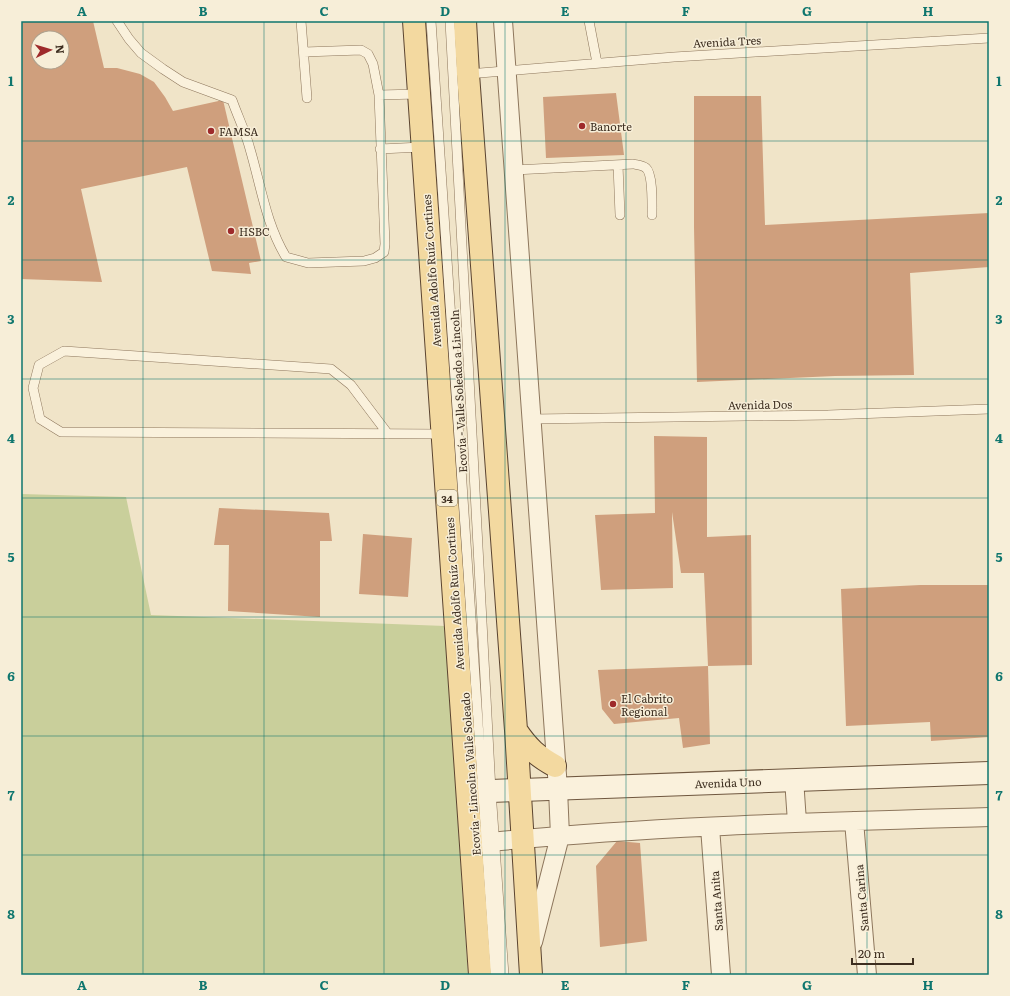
<svg xmlns="http://www.w3.org/2000/svg" width="1010" height="996" viewBox="0 0 1010 996" font-family="Literata,serif">
  <style>
    .green { fill: #c9cf9b }
    .building { fill: #cf9f7d; fill-rule: evenodd }
    .lines { fill: none; stroke-linecap: round; stroke-linejoin: round }
    .lane-casing { stroke: #8d765c; stroke-width: 10 }
    .street-casing { stroke: #8d765c; stroke-width: 20 }
    .secondary-casing { stroke: #6f573f; stroke-width: 24 }
    .primary-casing { stroke: #5b4430; stroke-width: 24 }
    .lane { stroke: #faf1dc; stroke-width: 9 }
    .street { stroke: #faf1dc; stroke-width: 18 }
    .secondary { stroke: #faf1dc; stroke-width: 22 }
    .primary { stroke: #f3d9a0; stroke-width: 22 }
    .grid { fill: none; stroke: #0f766e; stroke-width: 1; stroke-opacity: 0.55 }
    .poi-dot { fill: #9e2a2b; stroke: #f7eed8; stroke-width: 1.5 }
    .labels { text-anchor: middle; dominant-baseline: central; stroke-width: 3; stroke-linejoin: round; paint-order: stroke }
    .shield { fill: #f7eed8; stroke: #756857; stroke-width: 1 }
    .shield-label { font-size: 10px; font-weight: bold; fill: #3d2e20 }
    .street-label { font-size: 11px; fill: #3d2e20; stroke: #f7eed8 }
    .poi-label { font-size: 11px; fill: #3d2e20; stroke: #f7eed8; text-anchor: start }
    .neatline { fill: none; stroke: #0f766e; stroke-width: 1.5 }
    .grid-label { font-size: 13px; text-anchor: middle; font-weight: bold; fill: #0f766e }
  </style>
  <rect width="100%" height="100%" fill="#f0e4c8"/>
  <path class="green" d="M21 494 126 497 151 615 445 626 468 975H21Z"/>
  <path class="building" d="M21 21H93L104 68H117L140 74 154 82 165 97 173 111 223 100 261 261 249 263 251 274 212 271 187 167 81 189 102 282 21 279ZM38 38H62V62H38Z
    M616 93 624 155 546 158 543 97Z
    M694 96H761L765 225 989 213V267L910 273 914 375 835 376 697 382 694 227Z
    M654 436 707 437V537L751 535 752 665 708 666 704 573H681L672 512 673 588 601 590 595 515 655 513Z
    M219 508 329 513 332 541H320V617L228 611 229 545H214Z
    M363 534 412 538 408 597 359 594Z
    M920 585H989V737L931 741 930 722 846 726 841 589Z
    M708 666 710 744 683 748 679 718 614 724 602 709 598 670Z
    M617 841 640 843 647 941 600 947 596 866Z"/>
  <g class="lines">
    <g class="lane-casing">
      <path id="lane" d="M117 21 129 39 141 53 163 69 183 82 232 100C238 117 246 133 250 149 261 186 266 224 286 257L308 263 364 261 375 258 384 252 385 244 379 95 373 64 368 54 361 50 304 52
        M301 21 307 98
        M431 21 495 975
        M450 21 491 791 504 975
        M589 21 597 63
        M468 74 674 57 989 38
        M379 95 418 94
        M380 149 422 147
        M618 165 620 215
        M514 170 633 164C637 165 642 165 646 168 653 174 652 205 652 215
        M532 419 828 415 989 409
        M388 434 351 385 331 369 64 351 39 365 33 388 40 419 61 432 442 434"/>
    </g>
    <g class="street-casing">
      <path id="street" d="M503 21 558 789 560 836 533 942
        M794 779 797 822
        M854 821 867 975
        M710 827 721 975
        M470 844C643 826 816 822 989 817"/>
    </g>
    <g class="secondary-casing">
      <path id="secondary" d="M468 789 491 791 989 773"/>
    </g>
    <g class="primary-casing">
      <path id="primary" d="M414 21 480 975
        M465 21 468 74 516 730 531 975
        M516 730C528 748 537 756 555 766"/>
    </g>
    <use href="#lane" class="lane"/>
    <use href="#street" class="street"/>
    <use href="#secondary" class="secondary"/>
    <use href="#primary" class="primary"/>
  </g>
  <path class="grid" d="M143 21V975M264 21V975M384 21V975M505 21V975M626 21V975M746 21V975M867 21V975M21 141H989M21 260H989M21 379H989M21 498H989M21 617H989M21 736H989M21 855H989"/>
  <g class="poi-dot">
    <circle cx="582" cy="126" r="4"/>
    <circle cx="211" cy="131" r="4"/>
    <circle cx="231" cy="231" r="4"/>
    <circle cx="613" cy="704" r="4"/>
  </g>
  <g class="labels">
    <rect class="shield" x="437" y="490" width="20" height="16" rx="3"/>
    <g class="shield-label">
      <text x="447" y="498">34</text>
    </g>
    <g class="street-label">
      <text transform="translate(727 41) rotate(-3)">Avenida Tres</text>
      <text transform="translate(431 271) rotate(-94)">Avenida Adolfo Ruíz Cortines</text>
      <text transform="translate(458 391) rotate(-93)">Ecovía - Valle Soleado a Lincoln</text>
      <text transform="translate(760 404) rotate(-1)">Avenida Dos</text>
      <text transform="translate(454 594) rotate(-94)">Avenida Adolfo Ruíz Cortines</text>
      <text transform="translate(470 774) rotate(-94)">Ecovía - Lincoln a Valle Soleado</text>
      <text transform="translate(728 782) rotate(-2)">Avenida Uno</text>
      <text transform="translate(861 898) rotate(-95)">Santa Carina</text>
      <text transform="translate(716 901) rotate(-94)">Santa Anita</text>
    </g>
    <g class="poi-label">
      <text x="590" y="126">Banorte</text>
      <text x="219" y="131">FAMSA</text>
      <text x="239" y="231">HSBC</text>
      <text x="621" y="698">El Cabrito<tspan x="621" dy="13">Regional</tspan></text>
    </g>
  </g>
  <rect width="1010" height="996" fill="none" stroke="#f7eed8" stroke-width="44"/>
  <g transform="translate(50 50) rotate(85)"><circle r="19" fill="#f7eed8" stroke="#ada18e"/>
  <path d="M0-3L7 15L0 10L-7 15Z" fill="#9e2a2b"/>
  <text y="-6" font-size="11" font-weight="bold" text-anchor="middle" fill="#3d2e20">N</text>
  </g>
  <path d="M852 958v6h61v-6" fill="none" stroke="#3d2e20" stroke-width="2"/>
  <text x="858" y="958" font-size="12" fill="#3d2e20" stroke="#f7eed8" stroke-width="3" paint-order="stroke">20 m</text>
  <rect x="22" y="22" width="966" height="952" class="neatline"/>
  <g class="grid-label">
    <text x="82" y="16">A</text>
    <text x="203" y="16">B</text>
    <text x="324" y="16">C</text>
    <text x="445" y="16">D</text>
    <text x="565" y="16">E</text>
    <text x="686" y="16">F</text>
    <text x="807" y="16">G</text>
    <text x="928" y="16">H</text>
    <text x="11" y="86">1</text>
    <text x="999" y="86">1</text>
    <text x="11" y="205">2</text>
    <text x="999" y="205">2</text>
    <text x="11" y="324">3</text>
    <text x="999" y="324">3</text>
    <text x="11" y="443">4</text>
    <text x="999" y="443">4</text>
    <text x="11" y="562">5</text>
    <text x="999" y="562">5</text>
    <text x="11" y="681">6</text>
    <text x="999" y="681">6</text>
    <text x="11" y="800">7</text>
    <text x="999" y="800">7</text>
    <text x="11" y="919">8</text>
    <text x="999" y="919">8</text>
    <text x="82" y="990">A</text>
    <text x="203" y="990">B</text>
    <text x="324" y="990">C</text>
    <text x="445" y="990">D</text>
    <text x="565" y="990">E</text>
    <text x="686" y="990">F</text>
    <text x="807" y="990">G</text>
    <text x="928" y="990">H</text>
  </g>
</svg>
